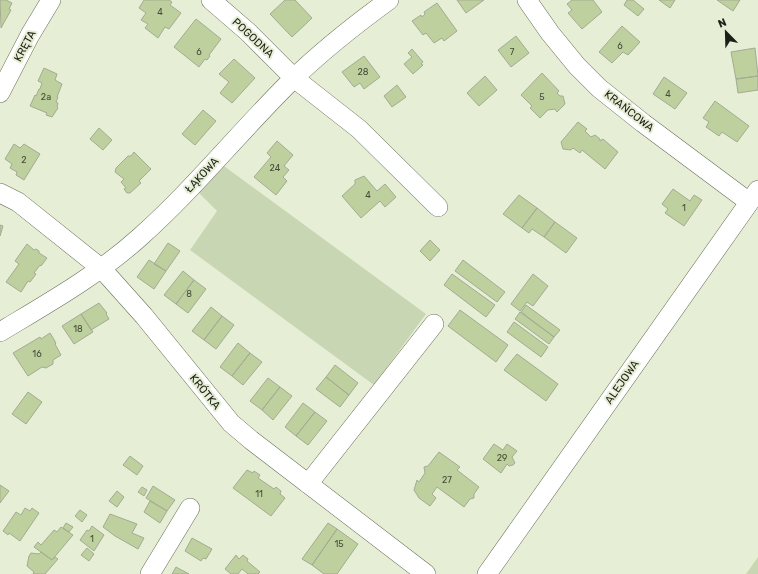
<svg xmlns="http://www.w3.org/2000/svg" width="758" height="574" viewBox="0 0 758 574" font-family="Rubik,sans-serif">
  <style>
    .green { fill: #c9d6b3 }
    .building { fill: #bed09d; stroke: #a3ab93 }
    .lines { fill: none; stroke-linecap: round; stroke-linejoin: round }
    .minor-casing { stroke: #676e58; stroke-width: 20 }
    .minor { stroke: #fff; stroke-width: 19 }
    .labels { text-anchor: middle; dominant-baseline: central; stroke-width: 4; stroke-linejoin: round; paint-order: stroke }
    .number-label { font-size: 9px; fill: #454c38 }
    .street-label { font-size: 11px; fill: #1d2017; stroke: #e6efd5 }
  </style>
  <rect width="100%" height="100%" fill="#e6efd5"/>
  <path class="green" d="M224 166 426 314 374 385 190 250 217 211 198 192Z
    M758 557V574H746Z"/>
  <path class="building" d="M0 0H6L12 3 9 9 11 10 1 28Z
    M144 0H169L172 2 170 5 181 13 169 29 165 27 158 38 145 28 148 24 141 20 146 13 139 8Z
    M285 0H295L312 18 292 37 270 14Z
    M457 0H484L466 13Z
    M572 0H593L602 12 582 29 568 13 572 10 567 4Z
    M627 0H633L644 9 638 16 624 5Z
    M659 0H675L670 8Z
    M717 0H740L733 11Z
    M437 3 457 31 444 41 442 38 434 43 426 33 423 35 412 21 421 15 422 17 425 14 424 12Z
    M196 19 221 39 209 55 210 56 207 60 205 59 199 67 174 47Z
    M622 26 640 42 628 55 623 52 612 63 599 52Z
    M516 36 529 53 511 67 498 50Z
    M755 48 758 76 736 79 731 52Z
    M412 49 423 62 421 64 423 65 413 74 404 64 412 57 408 53Z
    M364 56 380 77 364 89 360 83 354 87 342 72Z
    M234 59 255 78 232 103 220 93 229 82 219 74Z
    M44 68 57 74 55 80 62 84 57 97H58L56 102 58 103 57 107 58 108 52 117 46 115 47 113 30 106 35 95 36 96 39 89H40L42 83 38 81Z
    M542 73 559 91 557 93 560 96H563L565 104 557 112 555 109 548 110 540 118 530 108 532 106 521 95Z
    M485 76 497 90 479 106 467 93Z
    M758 76V90L738 93 736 79Z
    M664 77 687 93 675 109 653 94Z
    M397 85 406 97 392 107 384 96Z
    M715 101 749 126 737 142 722 132 719 136 706 127 709 122 703 118Z
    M203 110 216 121 195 145 182 134Z
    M578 122 587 129 585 131 591 137 595 135 600 139V141L603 139 618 152 605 169 582 150 580 153 573 148 571 150 563 149 561 142Z
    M99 128 112 140 103 150 90 139Z
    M277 141 293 155 284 166 289 170 283 177 287 181 276 195 254 177 271 157 267 153Z
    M14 144 20 148 24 144 40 154 24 180 16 175 17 172 10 168 12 164 5 159Z
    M134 152 151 169 139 181 141 183 130 193H127L124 189 126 188 121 182 124 179 115 172 116 168 128 156H131Z
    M364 176 377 191 385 184 396 197 385 207 380 201 361 218 342 196 355 184V180Z
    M673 189 690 201 694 195 702 200 684 226 665 213 668 209 662 204Z
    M519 195 537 208 522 228 503 214Z
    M537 208 555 222 544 237 532 229 529 233 522 228Z
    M555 222 577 238 566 253 544 237Z
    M0 225 3 226 0 236Z
    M430 240 440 250 430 261 420 251Z
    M168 243 180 251 166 271 154 264Z
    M27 244 34 250 36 249 39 251V253L47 258 41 266 40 265 34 273 36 274 30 282 28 281 21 292 6 282 19 264 15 261Z
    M149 260 166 271 154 289 137 277Z
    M463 260 505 292 497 302 455 271Z
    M183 271 194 280 176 304 164 295Z
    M452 274 495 305 486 317 444 285Z
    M533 274 548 286 533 306 527 302 520 311 511 304Z
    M194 280 206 289 188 313 176 304Z
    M99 303 107 313 106 314 109 319 91 330 81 314Z
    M526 305 560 330 554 337 521 312Z
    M211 307 222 316 204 340 192 331Z
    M460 310 508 345 496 362 448 326Z
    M520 312 554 337 549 344 515 319Z
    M81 314 93 332 74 344 62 326Z
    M222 316 234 325 216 349 204 340Z
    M514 322 548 347 541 357 507 332Z
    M50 333 56 343 55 344 61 355 53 360V364L46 368 42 367 28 376 13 353 40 337 41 339Z
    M238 343 250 353 232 376 220 367Z
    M250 353 262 362 243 385 232 376Z
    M517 354 558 384 546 401 504 370Z
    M335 365 358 383 349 395 326 377Z
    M326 377 349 395 340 407 316 389Z
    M268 378 280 387 262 410 250 401Z
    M280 387 292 396 273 420 262 410Z
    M28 392 42 402 26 424 12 414Z
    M303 403 315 412 296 436 285 427Z
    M315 412 327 421 308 445 296 436Z
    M494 444 503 450 507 444 517 451 512 457 515 463 513 465 509 466 507 464 501 473 483 459Z
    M439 452 460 467 457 470 479 487 474 494V498L470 499 464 507 437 487 432 494 436 498 430 506 419 498 414 490 417 480 419 482 425 473 424 467 428 466Z
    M130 456 143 466 137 475 123 465Z
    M247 470 253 473 254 471 260 475 258 478 274 489 276 487 281 491 280 494 285 498 271 516 233 488Z
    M0 485 9 491 0 503Z
    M153 486 175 500 167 511 146 498Z
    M142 487 147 490 144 496 138 492Z
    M117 491 124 497 117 507 109 501Z
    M150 501 167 511 160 523 144 512Z
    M25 508 30 511 32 508 39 513 20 541 9 533 8 535 3 531 16 512 21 515Z
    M80 510 87 515 82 522 75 516Z
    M110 514 137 524 132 533 144 538 138 549 115 536 103 527Z
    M66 523 73 527 69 532 63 528Z
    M328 523 337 529 312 565 302 559Z
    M92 526 104 535 94 551 80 540 87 530 89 531Z
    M61 527 73 535 52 560 34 547 38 542 41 545 54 530 57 532Z
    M337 529 358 544 337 574H324L312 565Z
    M192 538 212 549 206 559 203 558 201 561 185 551Z
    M87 548 94 554 89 561 81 555Z
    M41 552 52 560 55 557 58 559 45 574H33L34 572 27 566 29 556 31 553 39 554Z
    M236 555 239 559 243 555 248 559 247 561 260 572 258 574H248L242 569 238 574H231L225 569Z
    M176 567 189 574H172Z"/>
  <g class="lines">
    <g class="minor-casing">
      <path id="minor" d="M211 0 248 32 294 78 359 129 438 207
        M527 0 550 33 577 66 599 88 643 123 749 202
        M0 93 30 35 51 0
        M0 193 18 202 102 269 144 316 231 423 251 440 426 574
        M0 332C48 303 98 275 140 237 195 188 241 130 293 79 323 50 356 24 389 0
        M308 484 434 324
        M150 574 190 508
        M487 574 758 190"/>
    </g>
    <use href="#minor" class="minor"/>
  </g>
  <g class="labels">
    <g class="number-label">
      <text x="160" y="12">4</text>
      <text x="620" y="46">6</text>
      <text x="199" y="52">6</text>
      <text x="512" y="52">7</text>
      <text x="363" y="72">28</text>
      <text x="668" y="94">4</text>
      <text x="46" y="97">2a</text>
      <text x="542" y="97">5</text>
      <text x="24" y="160">2</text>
      <text x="275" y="168">24</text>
      <text x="368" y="195">4</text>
      <text x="684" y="208">1</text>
      <text x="189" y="294">8</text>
      <text x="78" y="329">18</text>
      <text x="37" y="354">16</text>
      <text x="502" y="458">29</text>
      <text x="447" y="480">27</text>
      <text x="259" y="494">11</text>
      <text x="92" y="539">1</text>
      <text x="339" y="544">15</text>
    </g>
    <g class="street-label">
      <text transform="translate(253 38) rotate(43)">POGODNA</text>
      <text transform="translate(25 46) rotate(-62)">KRĘTA</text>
      <text transform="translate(629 111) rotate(38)">KRAŃCOWA</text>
      <text transform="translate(202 175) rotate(-47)">ŁĄKOWA</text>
      <text transform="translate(622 382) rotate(-55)">ALEJOWA</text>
      <text transform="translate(205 392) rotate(51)">KRÓTKA</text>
    </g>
  </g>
  <g transform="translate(726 32) rotate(337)" stroke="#e6efd5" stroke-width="3" paint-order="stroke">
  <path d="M0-3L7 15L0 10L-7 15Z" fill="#1d2017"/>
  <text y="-6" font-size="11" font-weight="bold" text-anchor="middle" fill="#1d2017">N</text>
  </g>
</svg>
